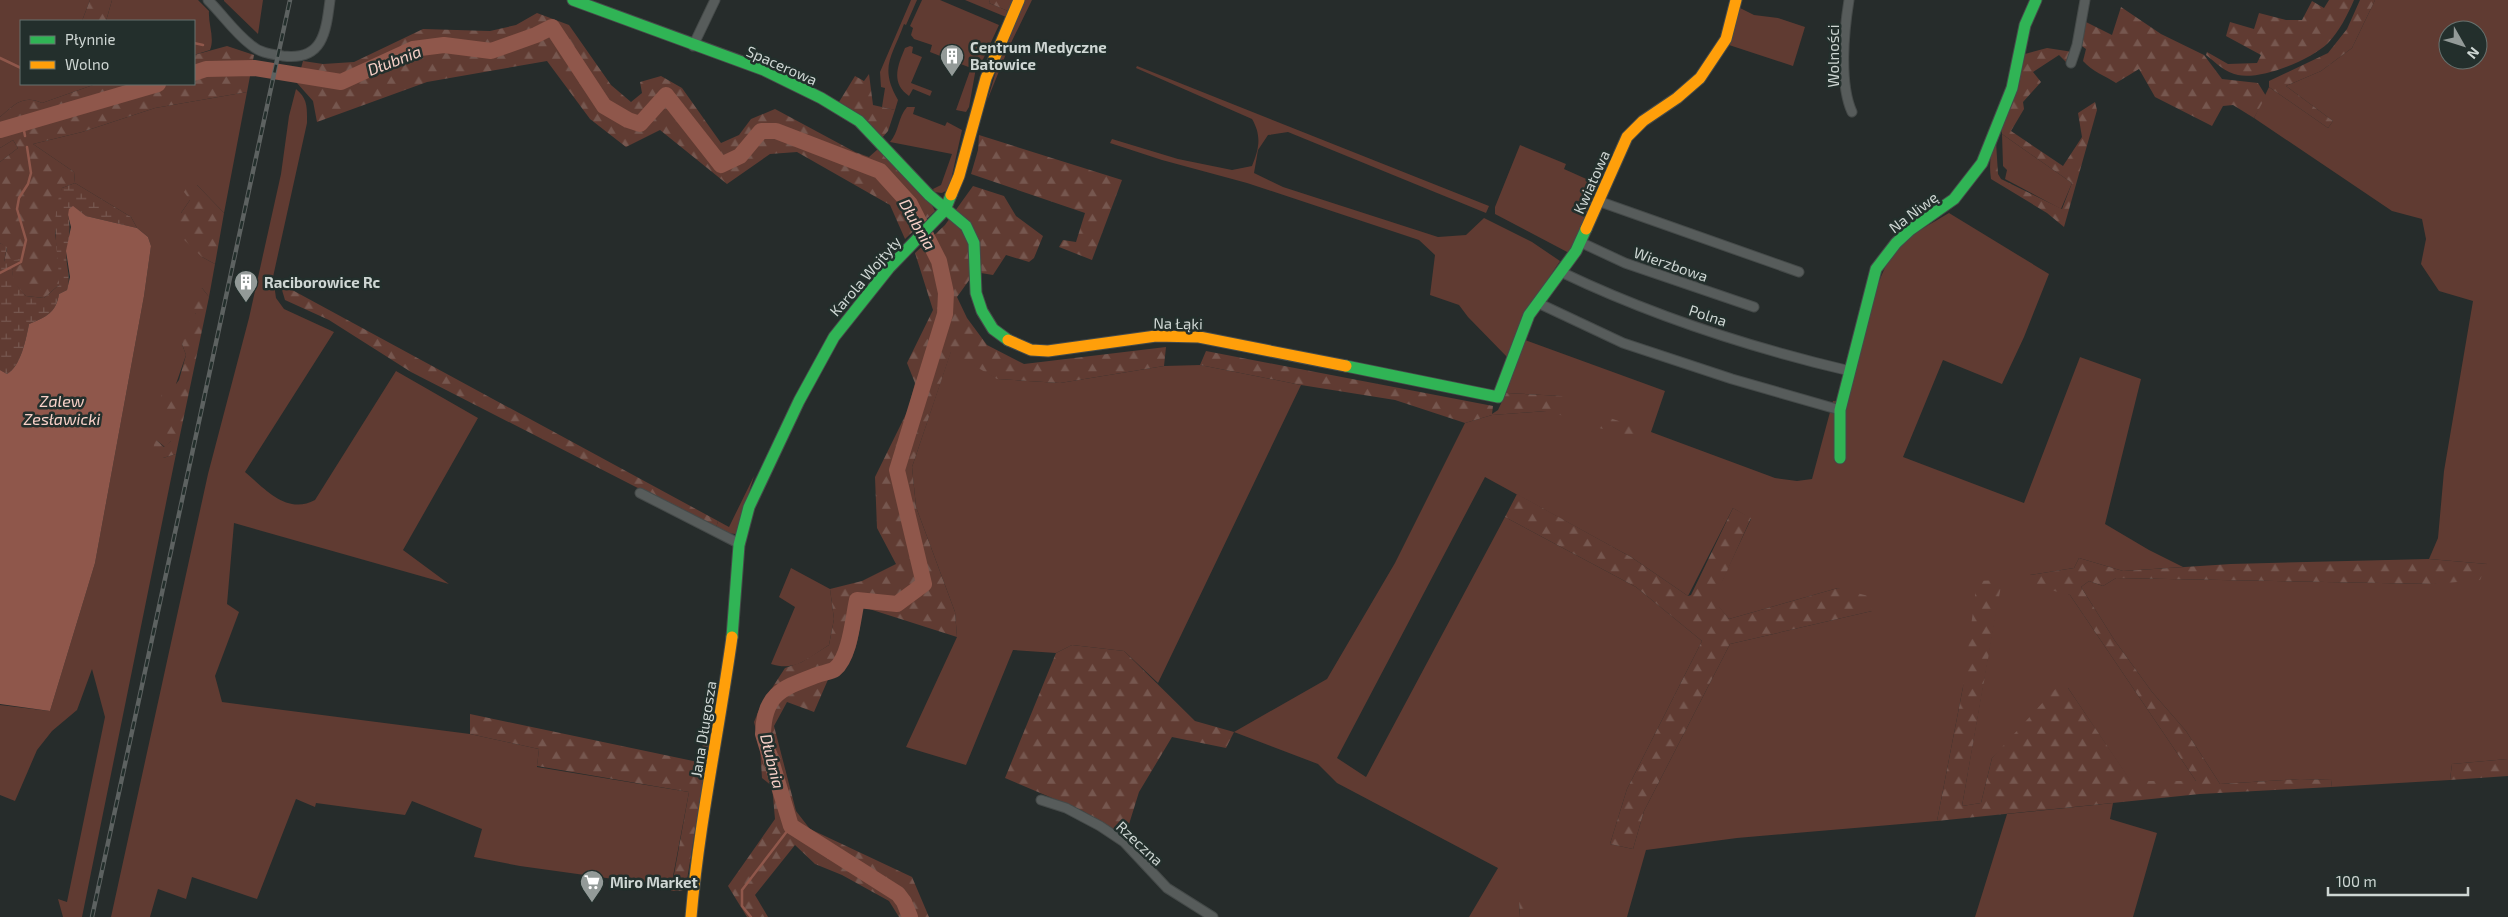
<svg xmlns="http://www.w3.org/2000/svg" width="2508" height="917" viewBox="0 0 2508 917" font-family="'Exo 2',sans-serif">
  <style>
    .grass { fill: #603b32; fill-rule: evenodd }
    .forest { fill: url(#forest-firs) }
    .wetland { fill: url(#wetland-marsh) }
    .water { fill: #8f574b }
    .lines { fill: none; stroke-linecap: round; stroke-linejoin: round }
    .stream { stroke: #8f574b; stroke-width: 2.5 }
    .river { stroke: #8f574b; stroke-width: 16 }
    .street-casing { stroke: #454a49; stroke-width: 11 }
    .fast-casing { stroke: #454a49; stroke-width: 13 }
    .slow-casing { stroke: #454a49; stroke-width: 13 }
    .street { stroke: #575c5b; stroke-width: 9 }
    .fast { stroke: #30b455; stroke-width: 11 }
    .slow { stroke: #ff9f0a; stroke-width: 11 }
    .rail-casing { stroke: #5d6261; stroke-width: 4.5 }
    .rail { stroke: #232f2c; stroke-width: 2.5; stroke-dasharray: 8; stroke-linecap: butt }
    .labels { text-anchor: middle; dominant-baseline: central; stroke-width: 5; stroke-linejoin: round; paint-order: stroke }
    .poi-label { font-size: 15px; font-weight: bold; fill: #ced6d3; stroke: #232f2c; text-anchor: start }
    .street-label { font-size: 15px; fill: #ced6d3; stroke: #232f2c }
    .water-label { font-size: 16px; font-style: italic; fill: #f8d1c8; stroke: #232f2c }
  </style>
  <defs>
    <pattern id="forest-firs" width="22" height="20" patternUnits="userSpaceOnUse" patternTransform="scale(1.25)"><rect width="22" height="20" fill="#603b32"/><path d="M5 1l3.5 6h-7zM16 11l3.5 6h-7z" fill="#76574f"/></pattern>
    <pattern id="wetland-marsh" width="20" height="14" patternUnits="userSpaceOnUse" patternTransform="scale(1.25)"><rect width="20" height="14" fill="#603b32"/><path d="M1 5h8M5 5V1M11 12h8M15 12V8" fill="none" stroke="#76574f"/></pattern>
  </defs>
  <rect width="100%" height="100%" fill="#262c2b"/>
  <path class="grass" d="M0 0H90L82 21H21V84H96L42 103C23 94 14 105 0 117Z
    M112 0H198L209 11C208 24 215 38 210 50L194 55V21H106Z
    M224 0H263L258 34 224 1Z
    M911 0H917L906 25 904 24C892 57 879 67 898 100L895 110 882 107 885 88 881 87 880 72Z
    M922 0H940L999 25 979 68H976L969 107 966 112 956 110 971 68 930 52 932 45 914 39 911 35 913 28 910 26Z
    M965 0H990L989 3 1008 11 1006 17Z
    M1025 0H1032L1008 49 987 101 1000 58Z
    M2375 0H2508V759L2452 764 2450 780 2331 787 2332 780 2300 779 2220 784 2186 731 2152 692 2115 641 2081 587 2089 581 2103 586 2116 578 2434 584 2487 564 2429 559 2438 538 2444 471 2473 301 2439 291 2421 264 2426 239 2422 219 2392 211 2254 118 2269 87 2328 128 2333 121 2286 86 2321 71 2352 48ZM2448 30H2478V60H2448Z
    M1740 8 1754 15 1778 18 1805 27 1793 66 1729 45Z
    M910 46 913 47 912 53 922 57 911 83 932 91 930 96 913 89 909 96C890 83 898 65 905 48Z
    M1137 66 1489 206 1486 213 1288 132 1268 135 1258 150 1254 173 1283 187 1438 237 1466 235 1484 218 1532 242 1560 261 1526 312 1508 358 1468 317 1459 305 1430 295 1435 255 1419 240 1247 183 1162 160 1110 143 1112 139 1178 159 1232 170 1252 166C1259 149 1262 136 1252 119L1136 68Z
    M296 89C308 99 307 108 307 123L273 277 276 298 284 309 334 332 245 472C265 489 287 515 315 500L396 371 478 418 403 550 449 584 234 523 227 604 239 612 215 676 222 702 470 734 539 749 537 767 689 792 671 887 520 866 474 857 482 829 412 801 405 815 316 803 315 807 296 799 257 899 192 877 186 899 158 889 150 917H111L208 474 249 318 281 174 289 116Z
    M247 92 224 213 197 185 190 200 181 213 202 257 215 264 209 297 202 288 196 313 182 344 186 355 176 384 171 441 165 447 156 440 163 458 176 454 82 917H63L58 899 67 902 105 717 92 669 77 710 52 731 37 750 15 801 0 795V705L50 711 95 563 144 296 151 246 148 237 137 228 131 217 75 183 74 172 33 144 82 132 155 108Z
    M907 107H915L913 114 945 126 947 122 962 130 949 189 942 193 934 192 933 189 941 185 952 154 890 142C899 132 898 117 907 107Z
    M2002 134 2072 183 2061 209 2005 179 2007 170 2003 166Z
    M13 140 18 148 0 162V148Z
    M1520 145 1566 164 1564 169 1602 186 1571 254 1495 214V207Z
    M1949 213 2049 274 2024 337 2002 384 1943 360 1903 457 2024 503 2080 357 2141 379 2105 524 2149 550 2183 567 2123 571 2079 558 2074 568 2030 575 2070 595 2196 781 2131 782 2068 688 1992 758 1981 803 1962 806 2001 581 1963 687 1937 821 1737 838 1646 850 1627 917H1530V901L1519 903 1520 917H1469L1498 868 1337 783 1318 764 1234 732 1327 679 1395 563 1465 423 1492 415 1546 411 1561 396 1506 393 1525 340 1665 391 1651 432 1775 478 1797 481 1812 479 1833 401 1846 402C1856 365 1873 276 1896 250 1910 234 1931 224 1949 213ZM1485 477 1631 557 1688 596 1733 508 1751 519 1713 600 1729 619 1838 588 1872 611 1730 644 1644 811 1633 849 1610 844 1627 789 1702 641 1636 587 1505 517 1366 777 1337 758Z
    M951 351 998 379 1060 383 1164 366 1200 365 1301 385 1158 683 1124 651 1072 645 1056 653 1013 650 966 765 906 747 957 637 955 612 916 507 912 467Z
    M754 476 736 534 725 533 716 528 718 521 729 527Z
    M791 568 830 589 834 619 829 645C808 658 796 672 771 664L795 607 779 597Z
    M2113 803 2110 819 2157 833 2133 917H1975L2007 814Z"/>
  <path class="forest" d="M90 0H112L106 21H82Z
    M990 0H1013L1008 11 989 3Z
    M2329 0H2354C2348 14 2339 32 2328 43 2311 60 2261 80 2238 75 2226 73 2215 62 2206 55L2207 52 2228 64 2257 63 2261 55 2226 36 2230 22 2254 29 2259 13 2286 20H2302L2312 1 2324 8Z
    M2360 0H2375L2352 48 2321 71 2286 86 2333 121 2328 128 2269 87V81L2328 53 2347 29Z
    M2121 7 2161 34 2204 55 2222 79 2258 83 2266 96 2254 118 2233 105 2223 106 2212 126 2155 97 2139 69 2116 83C2104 75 2093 72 2083 61L2086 49 2079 44 2084 21 2112 35Z
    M537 13 569 25 611 85 631 102 642 93 640 82 661 76 682 88 721 143 739 135 751 119 775 109 855 152 869 157 878 149 929 200 935 211 905 239 890 205 797 152 770 154 727 184 660 130 626 147 590 119 547 61 427 82 317 122 313 101 297 83 303 61 323 64 354 62 423 29 490 31 516 25Z
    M227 46 254 55 247 92 155 108 82 132 33 144 74 172 75 183 62 188 55 234 59 259V285L44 298 26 296 13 282 12 270 20 264 4 262 7 248 0 243V162L18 148 13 140 0 148V117C14 105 23 94 42 103L96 84H194V55Z
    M2047 48 2073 52 2067 63 2059 55 2033 72 2041 82 2023 102 2024 109 2011 131 2063 166 2082 137 2078 113 2095 102 2097 110 2064 227 2047 213 1991 179C1989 165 1990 154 1996 142L1998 174 2001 179 2062 209 2072 183 2002 134 2001 125 2025 54Z
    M869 74 873 105 895 110 888 131 882 138 839 102 855 76 864 81Z
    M979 135 1122 180 1092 260 1059 247 1063 240 1076 242 1085 213 971 174 978 150Z
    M188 185H197L224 213 215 264 202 257 178 234 181 213 190 200 184 192Z
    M973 186 1004 196 1016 216 1043 236 1034 258 1029 262 1006 255 993 275 975 272 957 297 967 318 987 345 1024 364 1166 347 1164 366 1060 383 997 379 951 352 912 467 916 507 955 612 957 637 863 607C857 636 860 664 830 675L814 712 787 702 774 726 796 811 810 829 912 877 929 917H899L889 901 842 875 815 864 795 845 755 895 768 917H747L728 886 775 819 772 786 762 778 760 747 754 722 761 705 785 668 802 662 829 645 834 619 830 589 862 581 896 564 877 528 875 477 908 410 915 383 907 363 933 310 915 253 945 225Z
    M283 285 718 521 716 528 411 372 329 320 285 300 282 290Z
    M202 288 209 297 176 454 163 458 152 456 155 439 164 447 171 441 165 429 172 421 159 410 162 391 176 384 179 380 186 355 182 344 186 326 196 313 186 300Z
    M1206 351 1493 406 1492 414 1498 410 1506 393 1562 396 1568 406 1564 416 1546 411 1492 415 1465 423 1395 400 1301 385 1200 365Z
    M1604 416 1651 432V440L1599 428Z
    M1517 494 1631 557 1688 596 1691 595 1733 508 1751 518 1714 600 1729 619 1838 588 1872 597V611L1730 644 1644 811 1633 849 1610 844 1627 789 1702 641 1636 587 1505 517Z
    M2079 558 2123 571 2231 564 2429 559 2487 564 2480 580 2434 584 2116 578 2103 586 2089 581 2081 587 2115 641 2152 692 2186 731 2220 784 2300 779 2332 780 2331 787 2200 794 1937 821 1963 687 1977 581 2002 580 1962 806 1981 803 1992 758 2058 686 2068 688 2131 781H2196L2070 595 2031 585 2030 575 2074 568Z
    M1072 645 1124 651 1195 721 1234 732 1226 748 1172 737 1139 792 1125 837 1083 811 1005 778 1056 653Z
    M470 714 698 762 711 714 706 763 686 886 682 891H671L689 792 537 766 539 749 470 734Z
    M2508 759V776L2450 780 2452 764Z
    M1530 900V917H1520L1519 902Z"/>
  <path class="wetland" d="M75 183 131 217 137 228 86 216 73 207 68 215C71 227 69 238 67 250 64 263 72 273 67 290L59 294C56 313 46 317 29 324 26 339 21 366 7 374L0 370V243L7 247 4 262 20 259 21 264 12 270 14 282 26 296 44 298 59 285C59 252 49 220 62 188Z"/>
  <path class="water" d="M73 206 86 216 137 228 148 237 151 246 144 296 95 563 50 711 0 704V370L7 374C21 366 26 339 29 324 46 317 56 313 59 294L67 290 70 277 66 251 71 227 68 215 69 209Z"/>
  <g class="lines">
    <path class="stream" d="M194 43 203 45
      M0 58 21 68
      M23 125 25 136
      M0 273 21 262 26 240 17 209 19 198 28 184 31 173 27 147
      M751 917 742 906V890L791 826"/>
    <path class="river" d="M194 73 206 69 254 68 341 82 413 49 444 45 491 51 536 35 552 27 604 106 628 120 640 124 666 95 721 165 740 156 761 131H776L880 171 910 204 939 261 946 293 945 314 897 470 924 584 897 604 857 600C853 618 850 657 835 669 831 672 822 673 817 675 783 688 764 693 763 734L791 826 898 894 904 902 910 917
      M0 130 158 84"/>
    <g class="street-casing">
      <path id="street" d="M208 0C223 15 234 32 251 45 260 53 271 54 283 56 323 61 326 32 330 0
        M1849 0C1844 31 1839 83 1852 112
        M693 46 715 0
        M2071 63 2077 45 2085 0
        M1598 201 1799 272
        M1580 242 1625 263 1754 307
        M1561 272C1653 316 1752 348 1850 371
        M1538 303 1623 343 1732 379 1840 410
        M640 493 740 544
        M1041 800 1066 808 1100 826 1124 842 1167 888 1213 917"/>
    </g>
    <g class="fast-casing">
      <path id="fast" d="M573 0 764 70 821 98 859 121 929 195 966 226 974 243 976 293 982 311 993 329 1008 340
        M1346 366 1498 397 1529 315 1576 251 1586 229
        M1840 458V410L1876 269 1896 243 1910 230 1954 199 1982 163 2012 88 2025 25 2036 0
        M732 637 739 545 749 507 799 401 834 337 889 268 945 210 951 195"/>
    </g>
    <g class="slow-casing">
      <path id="slow" d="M951 195 959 176 986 78 1019 0
        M1586 229 1627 137 1643 121 1677 98 1700 78 1726 39 1736 0
        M1008 340 1031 350 1048 351 1156 336 1199 337 1346 366
        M691 917C699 823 719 731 732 637"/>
    </g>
    <use href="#street" class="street"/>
    <use href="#fast" class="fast"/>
    <use href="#slow" class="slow"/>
    <g class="rail-casing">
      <path id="rail" d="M92 917 290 0"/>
    </g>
    <use href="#rail" class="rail"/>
  </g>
  <defs>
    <g id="building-pin" transform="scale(1.25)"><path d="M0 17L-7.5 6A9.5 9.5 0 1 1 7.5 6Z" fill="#939a98" stroke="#232f2c"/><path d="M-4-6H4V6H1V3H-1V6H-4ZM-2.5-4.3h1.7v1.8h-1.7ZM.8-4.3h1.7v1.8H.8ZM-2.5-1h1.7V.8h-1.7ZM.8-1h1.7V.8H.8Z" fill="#fff"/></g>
    <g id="supermarket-pin" transform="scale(1.25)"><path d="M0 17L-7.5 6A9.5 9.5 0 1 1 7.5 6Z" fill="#939a98" stroke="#232f2c"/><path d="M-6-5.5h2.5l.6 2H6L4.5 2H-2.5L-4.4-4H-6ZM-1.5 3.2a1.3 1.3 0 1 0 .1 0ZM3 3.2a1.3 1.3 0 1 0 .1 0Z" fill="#fff"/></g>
  </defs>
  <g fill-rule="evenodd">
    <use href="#building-pin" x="952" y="56"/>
    <use href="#building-pin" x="246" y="282"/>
    <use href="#supermarket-pin" x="592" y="882"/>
  </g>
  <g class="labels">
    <g class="poi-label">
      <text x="970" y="47">Centrum Medyczne<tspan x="970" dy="17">Batowice</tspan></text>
      <text x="264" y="282">Raciborowice Rc</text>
      <text x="610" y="882">Miro Market</text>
    </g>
    <g class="street-label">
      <text transform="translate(1833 56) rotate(-90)">Wolności</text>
      <text transform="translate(782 65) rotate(24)">Spacerowa</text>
      <text transform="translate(1591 182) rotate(-66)">Kwiatowa</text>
      <text transform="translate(1913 212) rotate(-37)">Na Niwę</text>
      <text transform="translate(1671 264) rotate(19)">Wierzbowa</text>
      <text transform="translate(865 276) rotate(-49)">Karola Wojtyły</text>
      <text transform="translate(1708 315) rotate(18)">Polna</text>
      <text transform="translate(1178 323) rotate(1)">Na Łąki</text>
      <text transform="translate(703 729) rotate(-81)">Jana Długosza</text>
      <text transform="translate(1140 843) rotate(43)">Rzeczna</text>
    </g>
    <g class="water-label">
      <text transform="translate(394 60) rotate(-21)">Dłubnia</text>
      <text transform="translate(918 224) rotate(60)">Dłubnia</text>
      <text x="62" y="400">Zalew<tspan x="62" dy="18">Zesławicki</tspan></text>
      <text transform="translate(773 761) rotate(76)">Dłubnia</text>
    </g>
  </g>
  <rect x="20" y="20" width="175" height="65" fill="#232f2c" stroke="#67726f"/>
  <rect x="30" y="36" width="25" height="8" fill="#30b455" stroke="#67726f"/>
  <text x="65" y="45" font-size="15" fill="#ced6d3">Płynnie</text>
  <rect x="30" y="61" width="25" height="8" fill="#ff9f0a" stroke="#67726f"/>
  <text x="65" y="70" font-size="15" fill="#ced6d3">Wolno</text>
  <g transform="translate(2463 45) rotate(129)"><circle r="24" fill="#232f2c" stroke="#67726f"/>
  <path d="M0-4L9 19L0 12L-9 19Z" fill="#939a98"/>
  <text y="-8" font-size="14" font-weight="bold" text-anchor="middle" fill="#ced6d3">N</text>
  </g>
  <path d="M2328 887v8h140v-8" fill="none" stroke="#ced6d3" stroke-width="2.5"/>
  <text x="2336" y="887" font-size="15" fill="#ced6d3" stroke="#232f2c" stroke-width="4" paint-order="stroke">100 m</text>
</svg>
